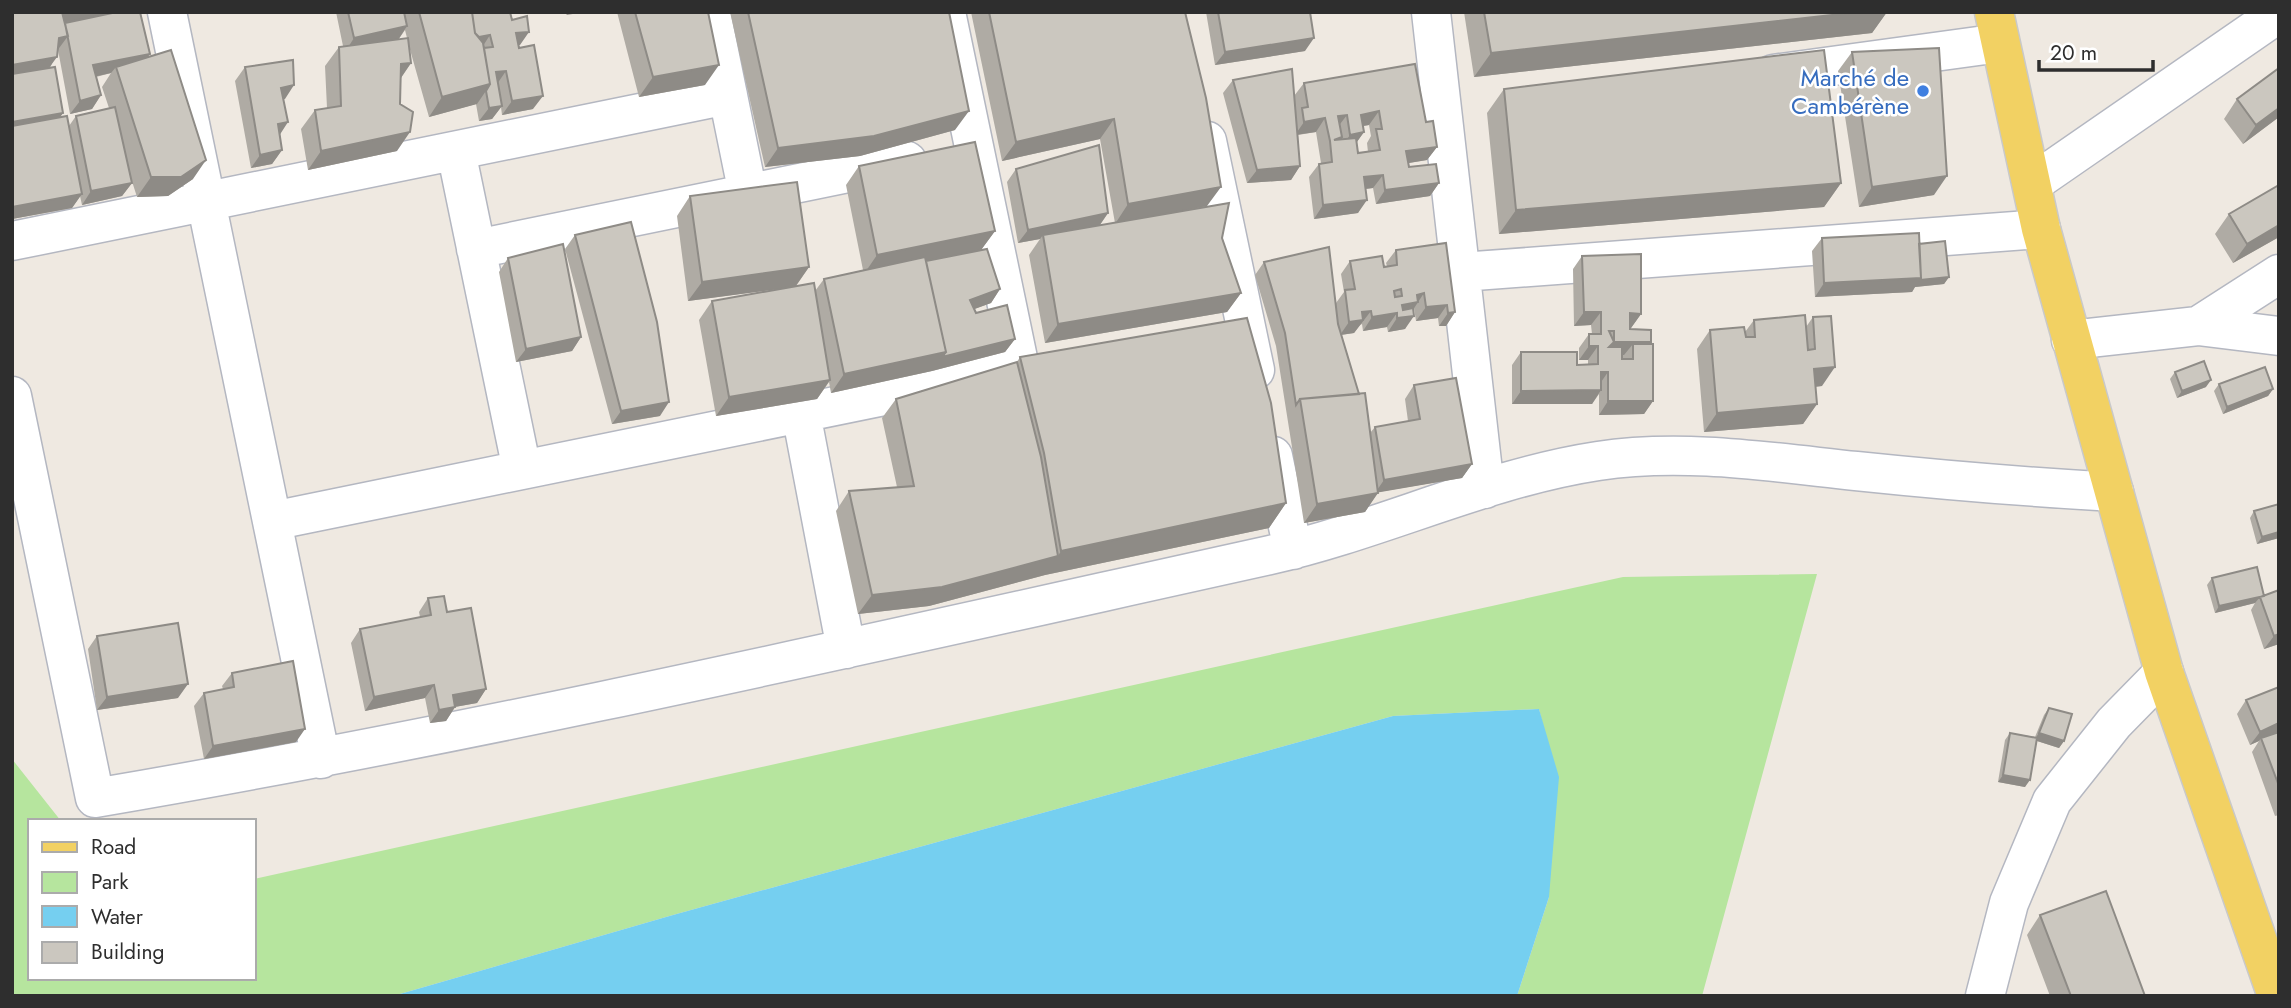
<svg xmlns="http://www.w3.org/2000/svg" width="2291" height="1008" viewBox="0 0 2291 1008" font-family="Jost,sans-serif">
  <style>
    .green { fill: #b6e59e }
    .water { fill: #75cff0 }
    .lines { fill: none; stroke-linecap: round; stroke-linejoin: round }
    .minor-casing { stroke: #b4b7c1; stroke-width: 41 }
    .major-casing { stroke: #c9c9c9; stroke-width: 41 }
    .minor { stroke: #fff; stroke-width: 38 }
    .major { stroke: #f2d163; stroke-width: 38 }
    .wall { fill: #afaba4; fill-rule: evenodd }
    .shaded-wall { fill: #8e8b86 }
    .building { fill: #cbc7bf; stroke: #8e8b86; stroke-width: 2; fill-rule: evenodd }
    .shop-dot { fill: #3f7fe0; stroke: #fff; stroke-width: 2.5 }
    .labels { text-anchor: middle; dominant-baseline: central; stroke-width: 5; stroke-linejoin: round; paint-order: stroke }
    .shop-label { font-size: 24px; fill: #366cbe; stroke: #fff; text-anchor: end }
  </style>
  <rect width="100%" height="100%" fill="#efe9e1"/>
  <path class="green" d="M1817 574 1702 996H1517L1549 897 1547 742 1539 709 1393 716 673 915 393 996H12V759L61 821H30V978H254V879L1623 577Z"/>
  <path class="water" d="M1539 709 1559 777 1549 897 1517 996H393L673 915 1393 716Z"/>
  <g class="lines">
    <g class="minor-casing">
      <path id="minor" d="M167 12 321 759
        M711 12 748 194
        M946 12 1020 368
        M1431 12 1485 489
        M1773 74 2000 43
        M1207 141 1255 370
        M456 151 522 470
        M2033 183 2279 13
        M12 241 728 95
        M476 249 907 161
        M1461 272 2041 229
        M2198 326 2279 274
        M2071 340 2198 326 2279 336
        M12 396 95 798C490 731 880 641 1270 555 1381 530 1486 478 1598 461 1683 448 1771 462 1856 471 1942 480 2027 487 2114 492
        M801 413 846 649
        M1273 456 1293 550
        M272 521 997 373
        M1985 996 2009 903 2052 801 2114 723 2164 672"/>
    </g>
    <g class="major-casing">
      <path id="major" d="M1994 12 2041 229 2164 672 2277 996"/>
    </g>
    <use href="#minor" class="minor"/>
    <use href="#major" class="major"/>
  </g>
  <path class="wall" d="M12 12H140L148 57 193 179 168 196 137 197 130 175 132 183 122 196 82 205 80 196 72 208 12 219ZM58 50 70 114 92 109 101 95 96 77 111 73 102 87 109 108 76 116 69 126 60 117 63 113 50 68Z
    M336 12H510L512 20 520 45H518L533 109 502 115 501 107 492 119 479 121 476 104 429 117 409 46 411 63 401 78 397 151 308 170 301 129 315 110 327 108 325 66 339 47 343 46ZM405 30 407 38 398 40Z
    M617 12H708L705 85 639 97Z
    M730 12H949L955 130 860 156 765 167Z
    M971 12H1185L1207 206 1222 238 1241 293 1227 312 1045 343 1029 255 1040 239 1018 243 1007 182 1016 169 1108 213 1100 225 1115 223 1100 139 1002 161Z
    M1206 12H1310L1305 51 1215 65Z
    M1464 12H1887L1872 33 1474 77Z
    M1852 52 1934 195 1859 207 1838 71Z
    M245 67 285 99H283L280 134 282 150 272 164 251 168 235 81Z
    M2279 68V117L2243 144 2224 119 2237 99Z
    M1233 80 1294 96 1304 83 1426 122 1437 147 1427 160 1408 163 1409 167 1439 183 1430 196 1376 204 1373 188 1366 189 1358 213 1314 219 1309 177 1319 164 1321 163 1316 132 1298 135 1300 166 1291 180 1247 183 1223 93ZM1369 125 1371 136 1367 143 1368 152 1358 153 1356 143 1364 132 1363 126Z
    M1504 89 1841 183 1824 207 1499 234 1487 113Z
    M859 166 995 231 981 250 1000 289 991 303 974 309 976 313 1015 339 1005 352 932 371 831 393 829 382 817 399 716 416 699 320 712 301 785 288 688 301 677 216 690 196 809 267 796 286 815 291 824 279 863 270 846 185Z
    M2279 185V237L2233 263 2215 234 2229 214Z
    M575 235 660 416 612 424 565 249Z
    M1822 238 1919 244 1949 277 1944 284 1915 287 1912 292 1815 297 1812 251Z
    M1396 250 1455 312 1446 326H1439L1438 318 1416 321 1414 308 1405 329 1388 332 1387 327 1363 331 1362 324 1360 325 1354 333 1341 335 1370 433 1375 427 1408 421 1405 399 1414 385 1472 464 1462 478 1378 492 1365 512 1304 523 1276 346 1255 275 1264 262 1336 303 1344 292 1341 274 1350 261 1387 266 1386 263Z
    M1582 256 1641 314 1631 328 1630 327V329L1650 344 1653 401 1644 414 1599 415V394L1592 404H1512V365L1521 352 1577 365H1588V360H1579V348L1589 334H1592L1591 325 1574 326 1573 269Z
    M508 258 581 337 572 351 516 362 499 272Z
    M1813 317 1822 386 1815 387 1817 404 1803 424 1704 432 1697 349 1710 330 1745 332 1754 320 1806 327Z
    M1020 357 1286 503 1269 528 1045 575 929 606 858 614 836 511 849 491 897 487 882 418 896 399 1017 362Z
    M2175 372 2206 387 2177 398 2170 379Z
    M2219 384 2273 389 2268 396 2223 414 2214 391Z
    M2254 511 2279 538 2257 544 2250 518Z
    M2212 578 2264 595 2279 644 2264 649 2251 610 2255 603 2215 613 2207 585Z
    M428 598 447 612 486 689 477 703 455 707 446 721 430 723 425 698 365 711 351 643 360 629 420 617 419 612Z
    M97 636 178 698 97 710 88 649Z
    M232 673 296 742 204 759 194 706 204 693 223 689 222 686Z
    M2246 700 2276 733 2279 732V815L2275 816 2252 752 2259 741 2250 745 2237 714Z
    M2049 708 2064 741 2059 748 2037 741 2025 787 1998 782 2005 740 2010 733 2035 737 2044 715Z
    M2040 915 2145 996H2050L2027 935Z"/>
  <path class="shaded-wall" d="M62 12H131L54 24Z
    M569 12H586L566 15Z
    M1859 12H1887L1872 33 1474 77 1491 53Z
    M407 26 398 40 345 52 354 38Z
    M529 32 520 45 507 47 516 33Z
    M490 35 481 49 471 38Z
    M68 36 54 55 59 38Z
    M1314 38 1305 51 1215 65 1225 52Z
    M150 54 140 68 116 67 111 73 84 79 93 65Z
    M57 57 43 76 12 82V65Z
    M411 63 398 82 401 64Z
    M719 65 705 85 639 97 653 77Z
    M506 71 497 84 490 85 477 104 429 117 442 97 496 72Z
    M294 85 285 99 272 102 281 88Z
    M101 95 92 109 70 114 80 101Z
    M543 96 533 109 502 115 512 101Z
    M502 106 492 119 479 121 489 108Z
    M2279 108V117L2243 144 2256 125Z
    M969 111 955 130 860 156 765 167 778 148Z
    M1379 111 1369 125 1351 128 1361 115Z
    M63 113 53 127 12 134V122Z
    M1347 115 1337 128 1338 116Z
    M1325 118 1316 132 1295 135 1304 122Z
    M1114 119 1100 139 1002 161 1016 142Z
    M288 122 279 136 278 124Z
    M410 132 397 151 308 170 321 151Z
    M1364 132 1354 146 1341 148 1350 135Z
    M1437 147 1427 160 1397 165 1406 151Z
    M282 150 272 164 251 168 260 155Z
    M206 160 193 179 168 196 137 197 151 177Z
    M1300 166 1291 180 1247 183 1257 170Z
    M1383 175 1373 188 1355 190 1364 177Z
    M1947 176 1934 195 1859 207 1872 187Z
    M132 183 122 196 82 205 91 191Z
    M1439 183 1430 196 1376 204 1385 190Z
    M1841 183 1824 207 1499 234 1516 210Z
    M1221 187 1207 206 1115 224 1128 204Z
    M82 194 72 208 12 219V207Z
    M1367 200 1358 213 1314 219 1323 205Z
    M1108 213 1099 226 1043 235 1040 239 1018 243 1028 230Z
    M2279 225V237L2233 263 2247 244Z
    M995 231 981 250 864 274 877 255Z
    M809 267 795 287 688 301 702 282Z
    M1949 277 1944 284 1915 287 1912 292 1815 297 1824 283Z
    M1000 289 991 303 961 314 970 300Z
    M1241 293 1227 312 1045 343 1058 324Z
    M1424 293 1409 316 1397 313 1387 327 1363 331 1372 317 1402 305 1417 295Z
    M1447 305 1438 318 1416 321 1426 307Z
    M1371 311 1354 333 1340 335 1349 322 1362 312Z
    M1455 312 1446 326H1439L1448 313Z
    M1584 312H1601L1591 325 1574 326Z
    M1630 313 1641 314 1631 328 1621 327Z
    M1414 316 1405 329 1388 332 1397 318Z
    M581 337 572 351 516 362 526 349Z
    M1015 339 1005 352 932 371 831 393 844 374 946 352Z
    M1614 342H1651L1642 355 1633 344 1624 355H1604Z
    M1589 346H1598L1588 360H1579Z
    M1835 367 1822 386 1801 388 1814 369Z
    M1601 372H1608L1599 385Z
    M830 380 817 399 716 416 729 397Z
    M2211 380 2206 387 2177 398 2182 391Z
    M2273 389 2268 396 2223 414 2227 407Z
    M1601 390 1592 404H1512L1521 391Z
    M1608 401H1653L1644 414 1599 415Z
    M669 402 660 416 612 424 621 411Z
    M1817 404 1803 424 1704 432 1717 413Z
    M1472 464 1462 478 1375 493 1384 480Z
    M1378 493 1365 512 1304 523 1317 504Z
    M1286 503 1269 528 1045 575 929 606 858 614 872 595 1058 556 1061 551Z
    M2279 532V538L2257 544 2262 537Z
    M2260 597 2255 603 2215 613 2219 606Z
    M2279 634V644L2264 649 2274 636Z
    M188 684 178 698 97 710 107 697Z
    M434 685 425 698 365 711 374 697Z
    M486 689 477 703 443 709 453 695Z
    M455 707 446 721 430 723 439 710Z
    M2279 723V729L2275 735 2261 738 2259 741 2250 745 2260 732Z
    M305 729 296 742 204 759 213 746Z
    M2039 733 2064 741 2059 748 2034 740Z
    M2003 775 2030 780 2025 787 1998 782Z"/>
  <path class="building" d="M12 12H62L68 36 59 38 57 57 12 65Z
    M117 12H140L150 54 93 65 101 95 80 101 65 23Z
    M348 12H404L407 26 354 38Z
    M419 12H472L475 33 483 43 490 84 442 97Z
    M472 12H510L512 20 527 16 529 32 516 33 519 48 534 45 543 96 512 101 506 71 496 72 502 106 489 108 486 91 490 84 484 48 493 47 490 35 479 37 475 33Z
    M635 12H708L719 65 653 77Z
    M748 12H949L969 111 874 136 778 148Z
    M989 12H1185L1206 98 1221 187 1128 204 1114 119 1016 142Z
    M1218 12H1310L1314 38 1225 52Z
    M1484 12H1859L1491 53Z
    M408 38 411 63 401 64 400 104 413 112 410 132 321 151 315 110 341 106 339 47Z
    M1939 48 1947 176 1872 187 1852 52Z
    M171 50 206 160 181 177H151L116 67Z
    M1824 50 1841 183 1516 210 1504 89Z
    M293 60 294 85 281 88 288 122 278 124 282 150 260 155 245 67Z
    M1415 64 1426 122 1433 121 1437 147 1406 151 1409 167 1436 164 1439 183 1385 190 1383 175 1364 177 1367 200 1323 205 1319 164 1332 162 1330 141 1325 118 1304 122 1302 108 1308 107 1304 83ZM1379 111 1382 129H1376L1380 150 1358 153 1356 138 1334 140 1342 137 1338 116 1347 115 1350 135 1364 132 1361 115Z
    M55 67 63 113 12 122V74Z
    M2279 68V108L2256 125 2237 99Z
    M1292 69 1300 166 1257 170 1233 80Z
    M115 107 132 183 91 191 76 116Z
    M67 116 82 194 12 207V126Z
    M975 142 995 231 877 255 859 166Z
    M1099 145 1108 213 1028 230 1016 169Z
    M797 182 809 267 702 282 690 196Z
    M2279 185V225L2247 244 2229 214Z
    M1229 203 1222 238 1241 293 1058 324 1043 235Z
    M631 222 657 322 669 402 621 411 575 235Z
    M1919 233 1921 278 1824 283 1822 238Z
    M1945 241 1949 277 1920 280 1921 278 1919 244Z
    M1446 243 1455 312 1448 313 1447 305 1426 307 1424 293 1417 295 1418 302 1402 305 1403 310 1413 308 1414 316 1397 318V313L1372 317 1371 311 1362 312 1363 320 1349 322 1345 290 1355 289 1350 261 1382 256 1384 267 1397 265 1396 250ZM1401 289 1402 296 1395 297 1394 291Z
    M563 244 581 337 526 349 508 258Z
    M1329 247 1338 324 1359 394 1300 399 1296 405 1285 333 1264 262Z
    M987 249 1000 289 970 300 976 313 1007 305 1015 339 942 357 946 352 926 261Z
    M1641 254V314L1630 313V329L1651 330V342H1614L1609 347H1622V359H1633V344H1653V401H1608V372H1601V390L1521 391V352H1577V365L1598 364V346H1589V334H1601V312H1584L1582 256ZM1609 331H1614V342Z
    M925 257 946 352 844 374 824 279Z
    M814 283 830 380 729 397 712 301Z
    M1805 315 1808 350 1815 349 1813 317 1831 316 1835 367 1814 369 1817 404 1717 413 1710 330 1744 327 1746 337H1755L1754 320Z
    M1247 318 1271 403 1286 503 1061 551 1044 453 1020 357Z
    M2204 361 2211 380 2182 391 2175 372Z
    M1017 362 1041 457 1058 556 942 587 872 595 849 491 914 486 896 399Z
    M2265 367 2273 389 2227 407 2219 384Z
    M1456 378 1472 464 1384 480 1375 427 1420 419 1414 385Z
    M1365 393 1378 493 1317 504 1300 399Z
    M2279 504V532L2262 537 2254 511Z
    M2257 567 2264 596 2219 606 2212 578Z
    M2279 590V634L2274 636 2260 597Z
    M444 596 447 612 471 608 486 689 453 695 455 707 439 710 434 685 374 697 360 629 431 615 428 598Z
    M178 623 188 684 107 697 97 636Z
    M293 661 305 729 213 746 204 693 234 687 232 673Z
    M2279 687V723L2260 732 2246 700Z
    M2049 708 2072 714 2064 741 2039 733Z
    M2279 732V786L2261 738Z
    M2010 733 2037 738 2030 780 2003 775Z
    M2106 891 2145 996H2071L2040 915Z"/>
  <circle class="shop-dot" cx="1923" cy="91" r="7"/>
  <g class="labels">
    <g class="shop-label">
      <text x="1909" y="77">Marché de<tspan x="1909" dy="28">Cambérène</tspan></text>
    </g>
  </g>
  <rect width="2291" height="1008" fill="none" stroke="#2e2e2e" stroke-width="28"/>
  <rect x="28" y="819" width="228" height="161" fill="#ffffff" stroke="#ababab" stroke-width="2"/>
  <rect x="42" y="842" width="35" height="10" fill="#f2d163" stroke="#ababab" stroke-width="2"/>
  <text x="91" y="854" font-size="21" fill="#2e2e2e">Road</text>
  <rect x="42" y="872" width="35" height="21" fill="#b6e59e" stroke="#ababab" stroke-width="2"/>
  <text x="91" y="889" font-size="21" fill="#2e2e2e">Park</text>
  <rect x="42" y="906" width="35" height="21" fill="#75cff0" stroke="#ababab" stroke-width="2"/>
  <text x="91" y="924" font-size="21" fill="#2e2e2e">Water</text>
  <rect x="42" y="942" width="35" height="21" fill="#cbc7bf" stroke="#ababab" stroke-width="2"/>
  <text x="91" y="959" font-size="21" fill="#2e2e2e">Building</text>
  <path d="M2039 60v10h114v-10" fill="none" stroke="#2e2e2e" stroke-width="3.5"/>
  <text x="2050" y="60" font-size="21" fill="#2e2e2e" stroke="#ffffff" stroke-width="5" paint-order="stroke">20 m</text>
</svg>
